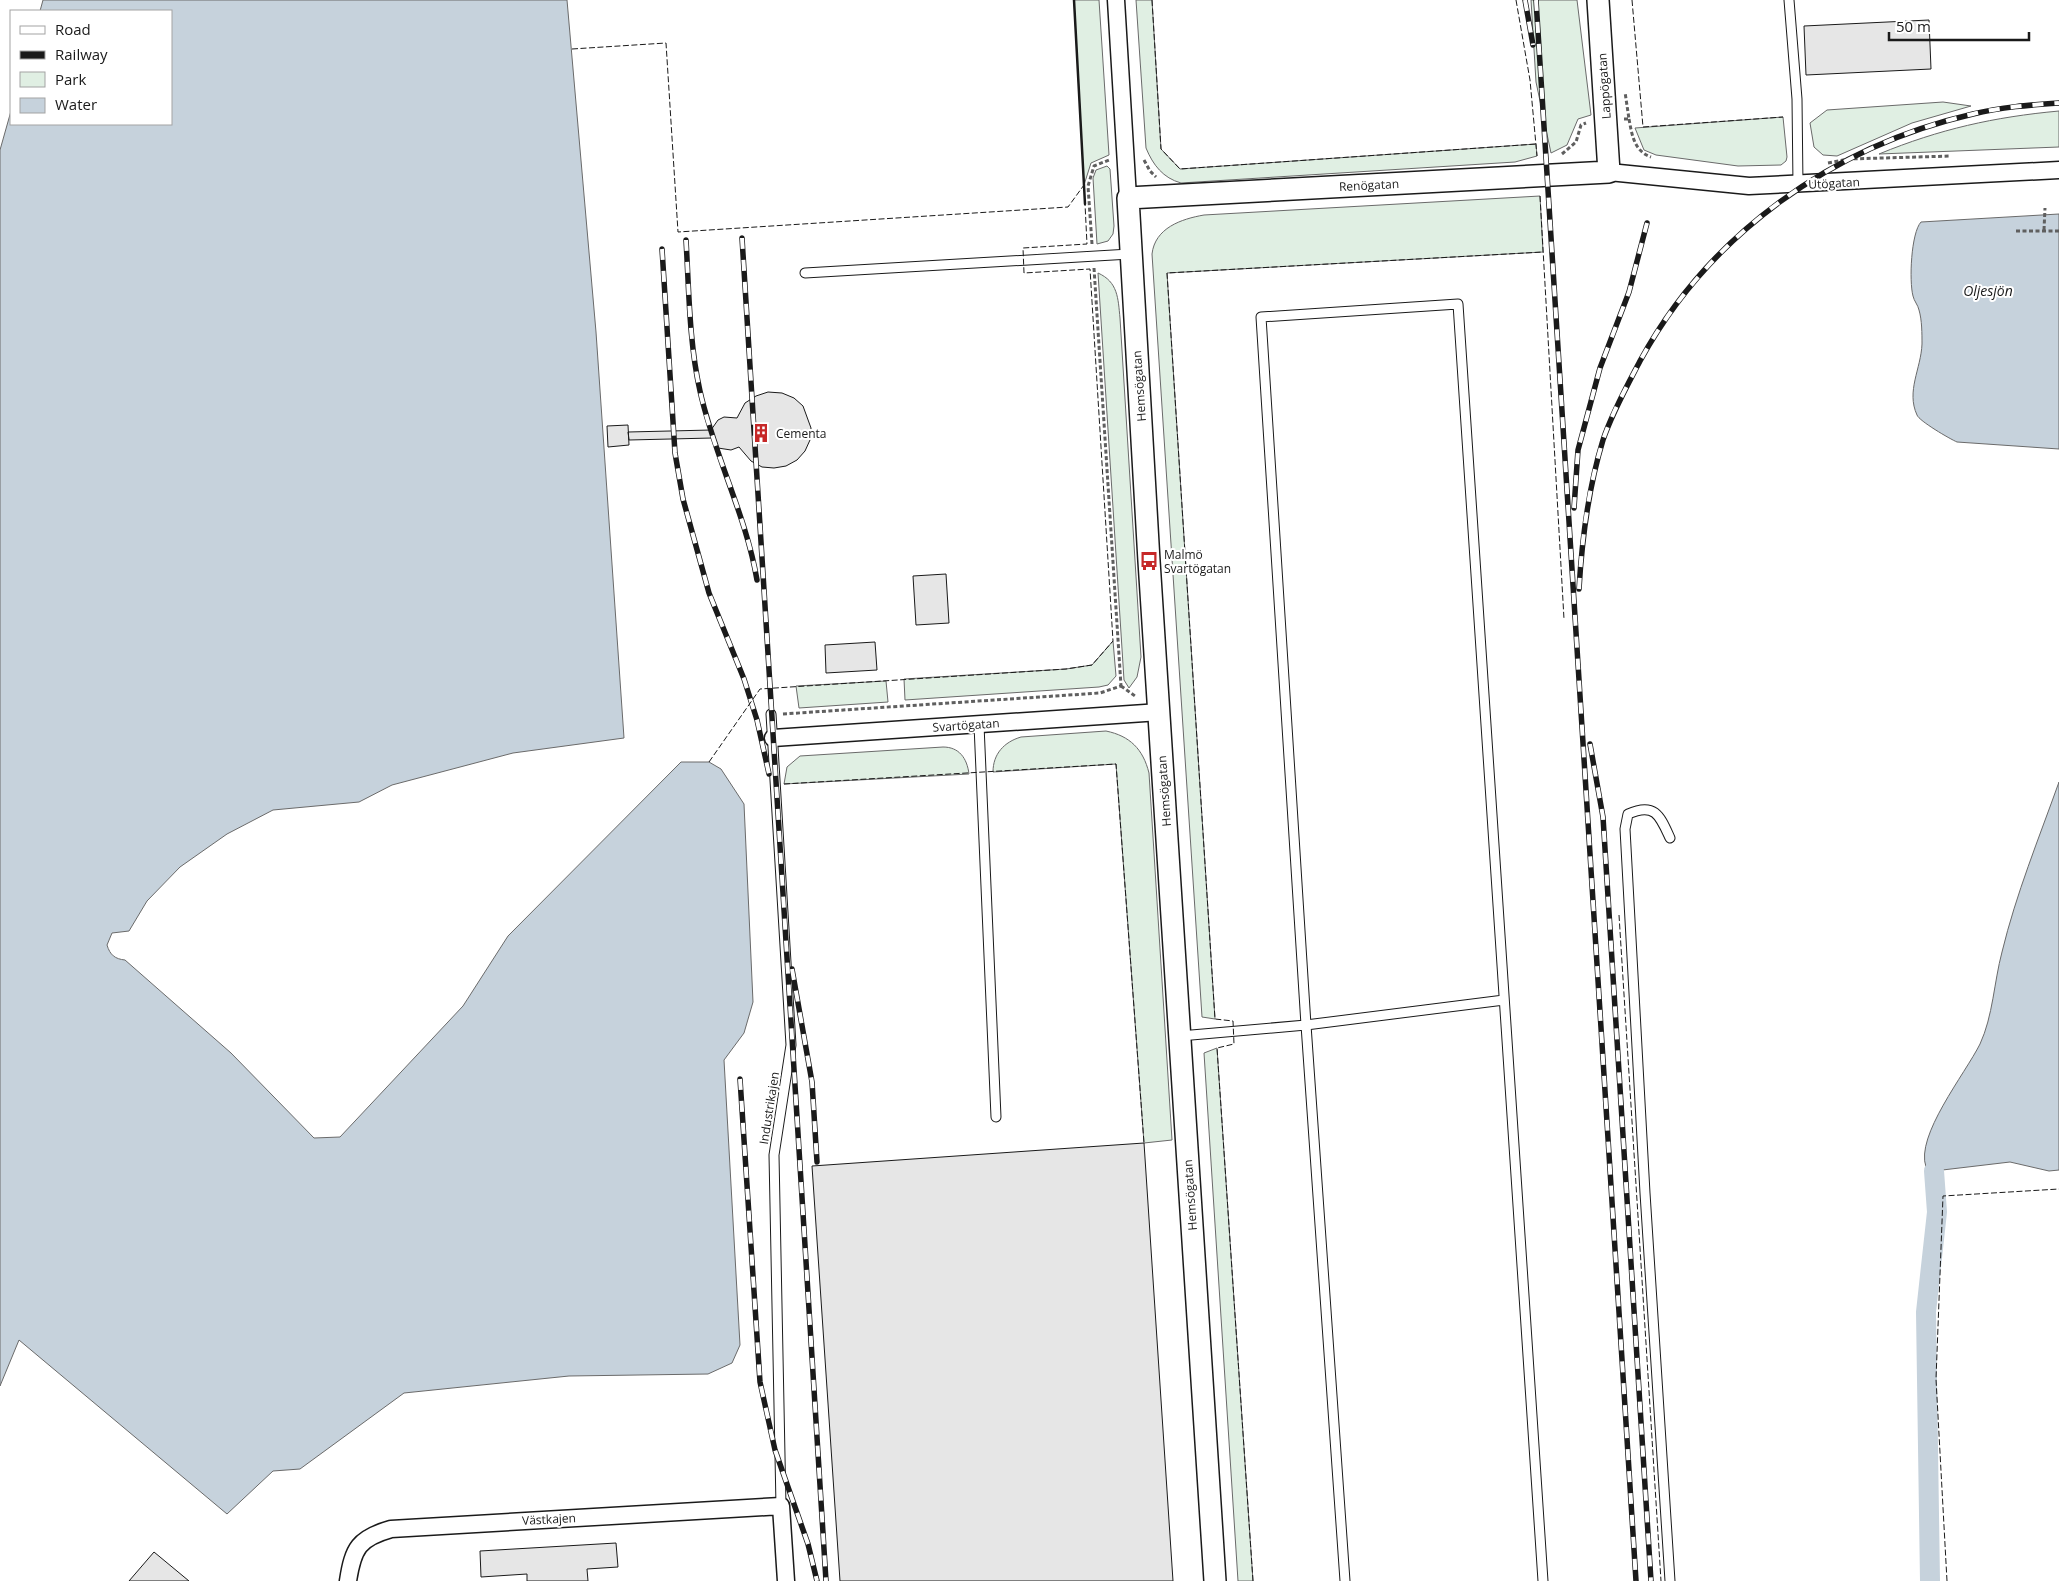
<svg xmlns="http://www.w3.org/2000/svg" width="2059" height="1581" viewBox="0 0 2059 1581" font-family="'Open Sans',sans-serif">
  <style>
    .green { fill: #e0efe3; stroke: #6a6a6a }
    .water { fill: #c6d2dc; stroke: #6a6a6a }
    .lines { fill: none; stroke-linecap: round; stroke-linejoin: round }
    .canal { stroke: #c6d2dc; stroke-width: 20 }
    .building { fill: #e6e6e6; stroke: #1a1a1a }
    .service-casing { stroke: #1a1a1a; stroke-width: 11 }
    .minor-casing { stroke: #1a1a1a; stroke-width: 19 }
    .tertiary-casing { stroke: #1a1a1a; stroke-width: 24 }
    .path { stroke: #5f5f5f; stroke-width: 3; stroke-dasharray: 4 2.5; stroke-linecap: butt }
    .service { stroke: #fff; stroke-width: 9 }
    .minor { stroke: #fff; stroke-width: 16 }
    .tertiary { stroke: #fff; stroke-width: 21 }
    .rail-casing { stroke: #1a1a1a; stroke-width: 5.5 }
    .rail { stroke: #fff; stroke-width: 4; stroke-dasharray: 11; stroke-linecap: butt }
    .fence { stroke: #1a1a1a; stroke-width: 1; stroke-dasharray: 6 2.5; stroke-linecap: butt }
    .wall { stroke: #1a1a1a; stroke-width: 2.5 }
    .labels { text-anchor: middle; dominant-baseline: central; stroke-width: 4; stroke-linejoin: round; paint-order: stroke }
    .street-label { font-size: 12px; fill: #1a1a1a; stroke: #fff }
    .poi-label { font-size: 12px; fill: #1a1a1a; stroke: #fff; text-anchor: start }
    .water-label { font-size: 14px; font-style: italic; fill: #1a1a1a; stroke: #fff }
  </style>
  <rect width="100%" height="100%" fill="#fff"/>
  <path class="green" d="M1074 0H1099L1109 155 1091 163 1084 185Z
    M1136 0H1152L1161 149 1180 169 1536 144 1537 156 1515 162 1181 183C1163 178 1153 165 1146 148Z
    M1531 0H1577L1591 115 1578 119 1567 145 1551 153 1536 82Z
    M1943 102 1971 106 1912 123 1837 156 1823 155 1814 147 1810 123 1827 110Z
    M2059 111V147L1879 154C1940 129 1994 117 2059 111Z
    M1783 117 1787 157 1786 161 1781 165 1738 166 1656 155 1644 150 1635 128Z
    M1107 166 1110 169 1114 226 1113 234 1108 241 1097 244 1093 178 1096 170Z
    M1540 196 1543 252 1167 273 1215 1019 1202 1017 1152 254C1155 228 1181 219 1204 215Z
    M1098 273C1118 282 1118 298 1120 318L1141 657 1137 677 1129 688 1124 680Z
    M1113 641 1116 676 1108 685 1099 687 905 700 904 679 1066 669 1092 665Z
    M886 681 888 702 799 708 796 686Z
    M1106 731C1130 736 1143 749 1149 773L1172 1140 1144 1143 1116 764 993 772C993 754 1004 742 1021 737Z
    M943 747C959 747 967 758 969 774L784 784 787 767 800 756Z
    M1217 1048 1253 1581H1238L1204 1053Z"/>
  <path class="water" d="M43 0H567L596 332 624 738 513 753 392 785 359 802 273 810 227 834 180 867 147 901 129 931 112 933 107 945C110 955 115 959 125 960L231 1053 314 1138 340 1137 463 1006 508 936 681 762H709L721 769 744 804 753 1002 744 1033 724 1060 740 1345 732 1363 708 1374 569 1376 404 1393 300 1469 273 1471 227 1514 19 1340 0 1386V150L11 111V124H171V11H40Z
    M2059 214V449L1957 442C1950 439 1919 421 1917 415 1906 391 1921 369 1922 344 1922 334 1922 320 1919 310 1918 305 1914 301 1913 296 1909 281 1911 233 1921 222Z
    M2059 782V1170L2049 1171 2010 1162 1934 1171 1926 1167C1915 1136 1965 1074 1980 1044 1993 1016 1994 982 2002 952 2016 894 2039 838 2059 782Z"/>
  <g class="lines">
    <path class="canal" d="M1930 1581 1926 1312 1937 1212 1934 1171"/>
  </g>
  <path class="building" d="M1929 20 1931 69 1806 75 1804 26Z
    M768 392 782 393 794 398 803 406 811 428 810 440 805 451 797 460 786 466 774 468 762 467 751 461 739 447 731 450 718 448 711 436V430L718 420 724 417 737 418 745 403 756 396Z
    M628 425 629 445 608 447 607 426Z
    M711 430 712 438 629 440 628 432Z
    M946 574 949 623 916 625 913 576Z
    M875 642 877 670 826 673 825 645Z
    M1144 1143 1173 1581H840L812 1166Z
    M616 1543 618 1567 587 1569 588 1581H527V1574L481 1577 480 1551Z
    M154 1552 189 1581H129Z"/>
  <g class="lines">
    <g class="service-casing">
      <path id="service" d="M1789 0 1797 99 1798 185
        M805 273 1130 254
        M771 714 791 1045 774 1155 781 1506
        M979 725 996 1117
        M1670 838C1660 816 1655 802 1628 814L1625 829 1645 1193 1670 1581
        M1180 1036 1306 1025 1504 1000
        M1345 1581 1306 1025 1261 317 1458 304 1543 1581"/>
    </g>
    <g class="minor-casing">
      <path id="minor" d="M1116 0 1128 198
        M1609 172 1749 186 2059 170
        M773 738 1160 712
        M348 1581C353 1548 359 1538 391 1529L781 1506 786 1581"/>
    </g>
    <g class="tertiary-casing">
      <path id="tertiary" d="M1215 1581 1149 561 1128 198 1609 172 1598 0"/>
    </g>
    <path class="path" d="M1624 119H1629L1625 92
      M1629 119C1632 135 1634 151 1651 157
      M1562 154 1576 142 1581 125 1586 123
      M1144 160 1150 171 1156 177
      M1828 163 1849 159 1951 156
      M2044 230 2045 208
      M2016 231H2059
      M1092 244 1088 186 1094 166 1109 160
      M1094 268 1121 686
      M1121 686 1135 696
      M783 714 1100 693 1121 686"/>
    <use href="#service" class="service"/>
    <use href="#minor" class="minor"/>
    <use href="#tertiary" class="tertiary"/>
    <g class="rail-casing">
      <path id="rail" d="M1525 0 1533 45
        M1536 0 1636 1581
        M742 238 826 1581
        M686 240C689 290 689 342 700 391 714 455 746 515 757 580
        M662 249 675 453 683 499 709 593 744 679 757 720 769 774
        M1574 508 1578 450 1600 368 1629 292 1647 223
        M1579 589C1582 538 1588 489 1603 440 1612 413 1627 386 1640 361 1709 234 1833 146 1973 114 2001 107 2030 105 2059 103
        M1590 744 1603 817 1651 1581
        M792 969 812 1082 817 1162
        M740 1079 760 1382 775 1450 808 1544 817 1581"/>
    </g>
    <use href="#rail" class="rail"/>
    <path class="fence" d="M1152 0 1161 149 1180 169 1536 144
      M1516 0 1530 80 1537 156
      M1632 0 1643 127 1783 117
      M572 49 666 43 678 232 1068 207 1084 185
      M1540 196 1564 619
      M709 762 760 689 1066 669 1092 665 1113 641 1090 269 1024 273 1023 248 1087 244 1085 204
      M784 784 1116 764 1144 1143
      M1619 915 1661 1581
      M1253 1581 1217 1048 1234 1044 1233 1021 1215 1019 1167 273 1543 252
      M1947 1581 1936 1379 1943 1196 2059 1189"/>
    <path class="wall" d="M1074 0 1085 204"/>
  </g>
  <defs>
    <g id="building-bare" transform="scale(1.5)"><path d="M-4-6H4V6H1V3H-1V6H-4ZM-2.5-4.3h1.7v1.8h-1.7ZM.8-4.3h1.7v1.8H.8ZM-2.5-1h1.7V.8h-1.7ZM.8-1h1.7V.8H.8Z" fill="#c62828" stroke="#fff" stroke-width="2.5" paint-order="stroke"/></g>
    <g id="bus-bare" transform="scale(1.5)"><path d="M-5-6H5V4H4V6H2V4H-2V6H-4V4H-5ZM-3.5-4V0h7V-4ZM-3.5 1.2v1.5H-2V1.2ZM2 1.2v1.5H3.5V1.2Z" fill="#c62828" stroke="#fff" stroke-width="2.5" paint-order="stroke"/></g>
  </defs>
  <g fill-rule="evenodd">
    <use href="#building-bare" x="761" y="433"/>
    <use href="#bus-bare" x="1149" y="561"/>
  </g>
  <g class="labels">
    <g class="street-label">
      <text transform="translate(1604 86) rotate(-94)">Lappögatan</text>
      <text transform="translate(1834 183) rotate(-3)">Utögatan</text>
      <text transform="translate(1369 185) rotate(-3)">Renögatan</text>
      <text transform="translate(1139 386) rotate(-94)">Hemsögatan</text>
      <text transform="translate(966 725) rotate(-4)">Svartögatan</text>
      <text transform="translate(1164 791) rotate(-94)">Hemsögatan</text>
      <text transform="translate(769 1108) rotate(-81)">Industrikajen</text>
      <text transform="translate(1190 1195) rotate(-94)">Hemsögatan</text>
      <text transform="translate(549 1519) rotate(-3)">Västkajen</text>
    </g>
    <g class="poi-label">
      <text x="776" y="433">Cementa</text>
      <text x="1164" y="554">Malmö<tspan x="1164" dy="14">Svartögatan</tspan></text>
    </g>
    <g class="water-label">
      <text x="1988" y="290">Oljesjön</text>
    </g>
  </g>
  <rect x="10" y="10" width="162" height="115" fill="#ffffff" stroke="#a3a3a3"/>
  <rect x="20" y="26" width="25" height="8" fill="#ffffff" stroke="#a3a3a3"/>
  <text x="55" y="35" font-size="15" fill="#1a1a1a">Road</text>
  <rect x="20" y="51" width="25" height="8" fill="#1a1a1a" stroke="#a3a3a3"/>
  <text x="55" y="60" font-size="15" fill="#1a1a1a">Railway</text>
  <rect x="20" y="72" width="25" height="15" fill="#e0efe3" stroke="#a3a3a3"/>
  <text x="55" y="85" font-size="15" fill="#1a1a1a">Park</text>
  <rect x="20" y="98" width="25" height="15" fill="#c6d2dc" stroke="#a3a3a3"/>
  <text x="55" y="110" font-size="15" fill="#1a1a1a">Water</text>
  <path d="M1889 32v8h140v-8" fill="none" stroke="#1a1a1a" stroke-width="2.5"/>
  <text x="1896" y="32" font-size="15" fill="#1a1a1a" stroke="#ffffff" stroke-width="4" paint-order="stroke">50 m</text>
</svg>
